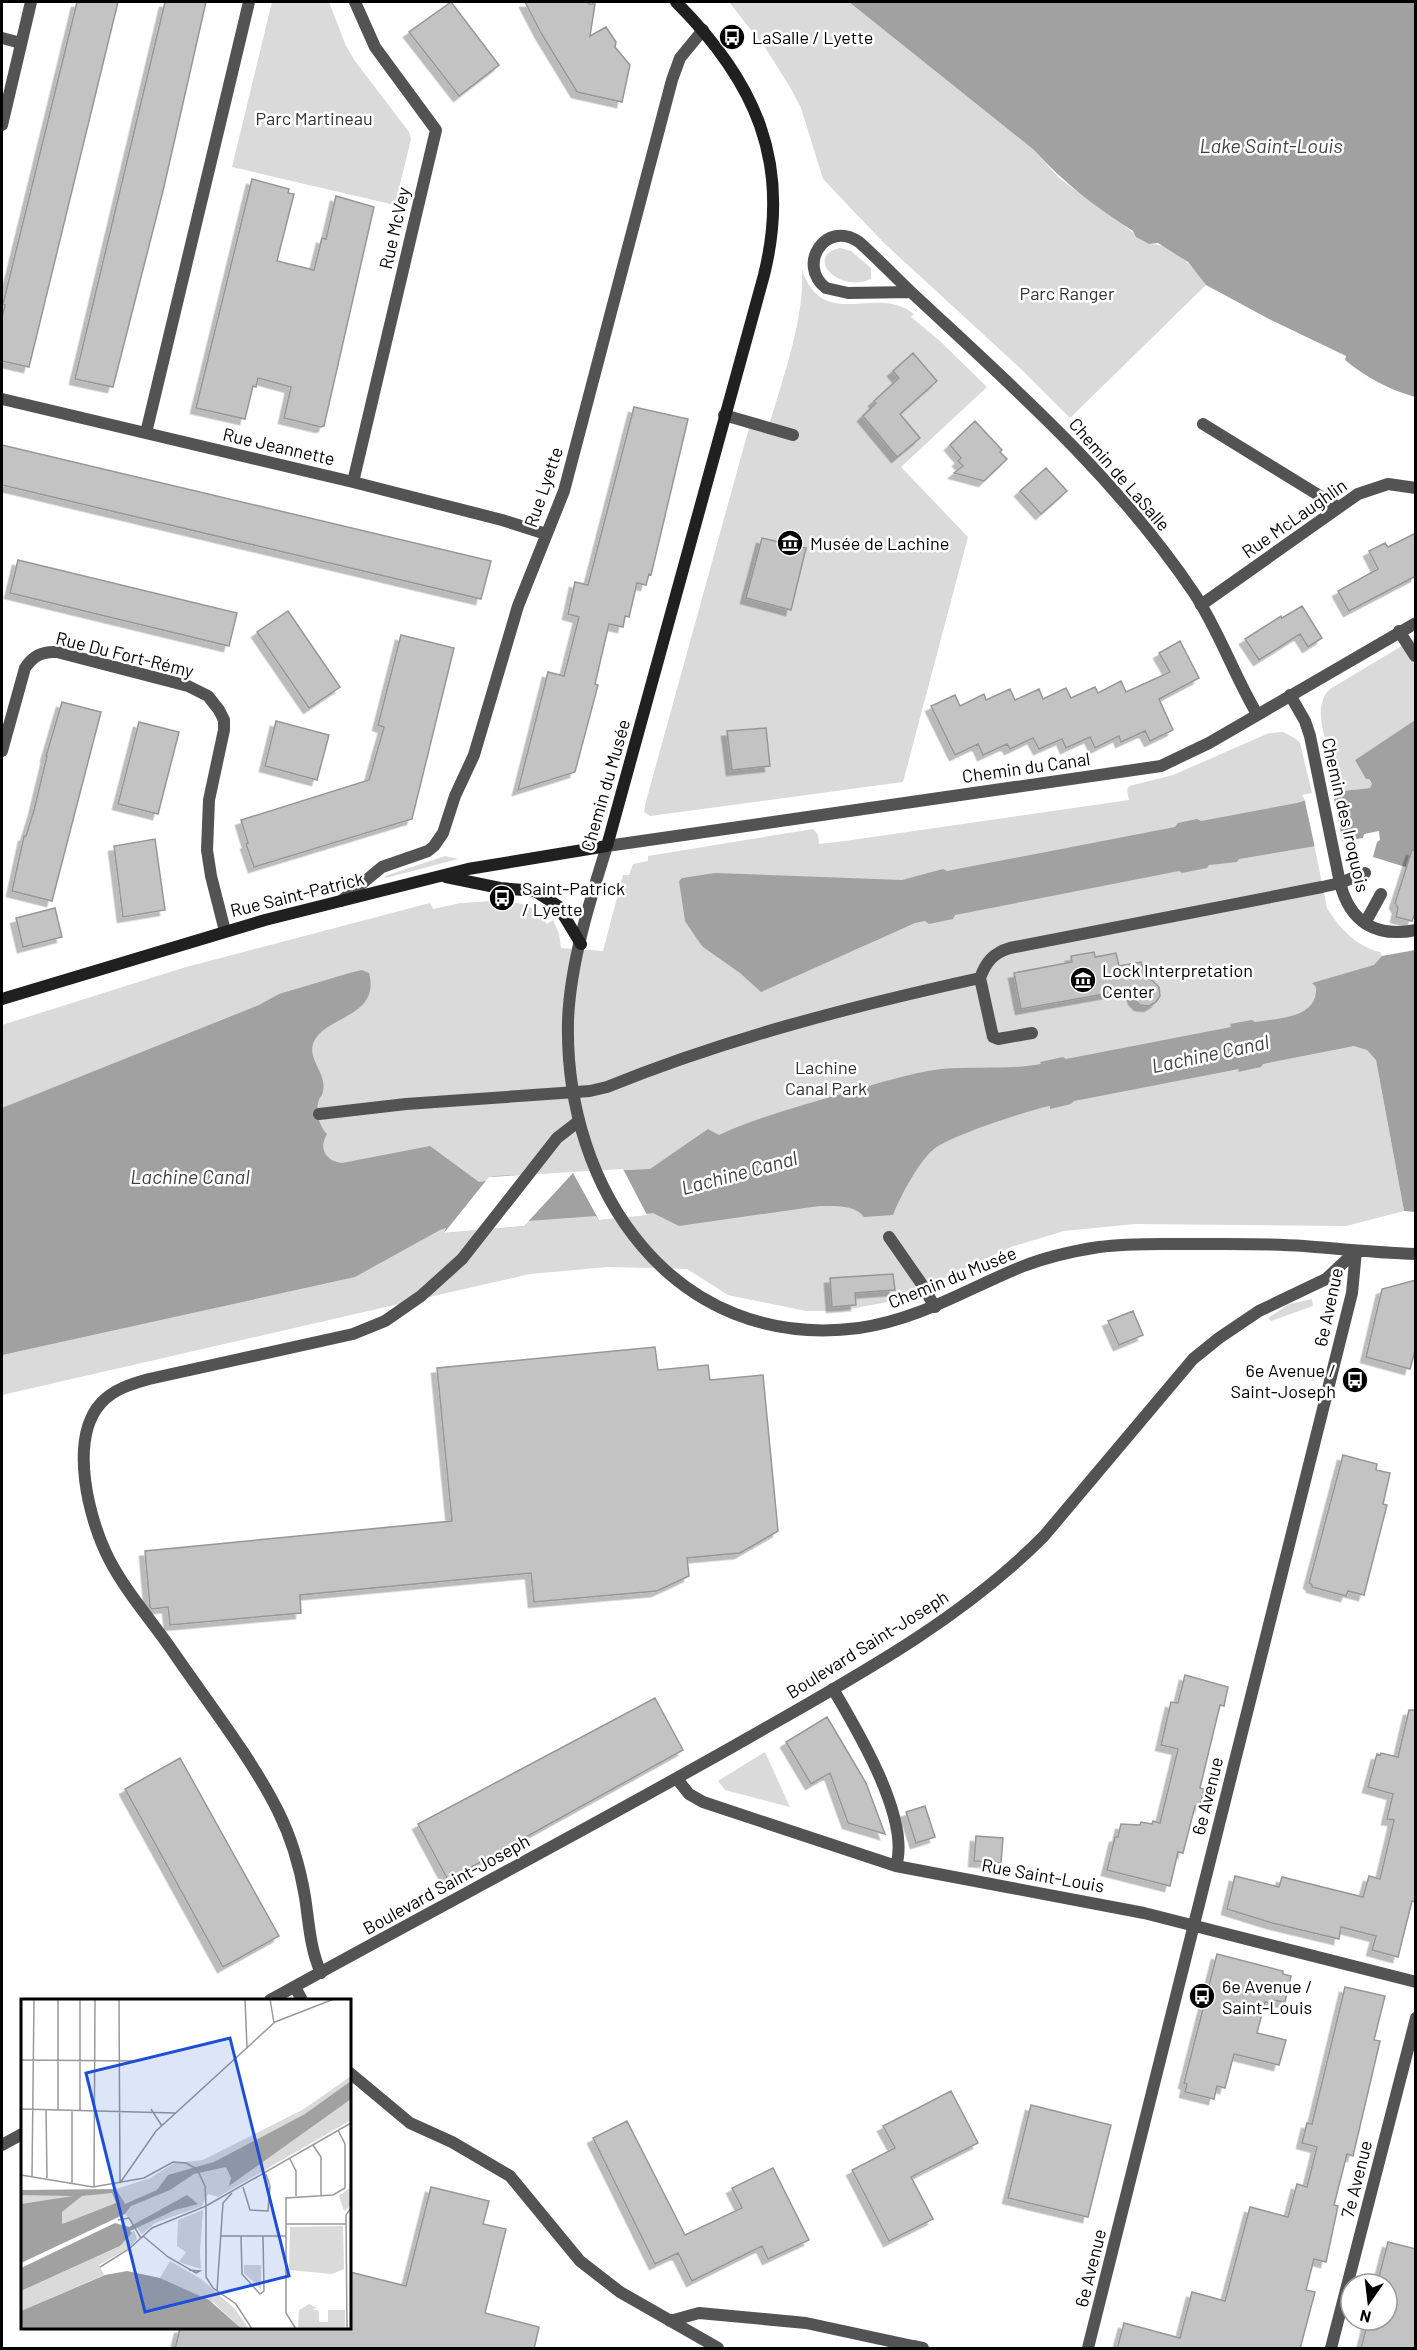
<svg xmlns="http://www.w3.org/2000/svg" width="1417" height="2350" viewBox="0 0 1417 2350" font-family="Barlow,sans-serif">
  <style>
    .green { fill: #dadada }
    .water { fill: #a1a1a1 }
    .pier { fill: #fff }
    .building { fill: #c3c3c3; stroke: #979797; stroke-width: 1.5; filter: url(#shadow) }
    .lines { fill: none; stroke-linecap: round; stroke-linejoin: round }
    .service { stroke: #535353; stroke-width: 12 }
    .minor { stroke: #535353; stroke-width: 12 }
    .tertiary { stroke: #535353; stroke-width: 12 }
    .secondary { stroke: #202020; stroke-width: 12 }
    .labels { text-anchor: middle; dominant-baseline: central; stroke-width: 5; stroke-linejoin: round; paint-order: stroke }
    .poi-label { font-size: 18px; fill: #000; stroke: #fff; text-anchor: start }
    .park-label { font-size: 18px; fill: #313131; stroke: #fff }
    .street-label { font-size: 18px; fill: #000; stroke: #fff }
    .water-label { font-size: 20px; font-style: italic; fill: #424242; stroke: #fff }
    .inset-road { fill: none; stroke: #999; stroke-width: 1.5 }
    .view { fill: #1d4ed8; fill-opacity: 0.15; stroke: #1d4ed8; stroke-width: 3 }
    .inset-edge { fill: none; stroke: #000; stroke-width: 3 }
  </style>
  <defs>
    <filter id="shadow"><feDropShadow dx="-5.5" dy="5.5" stdDeviation="0" flood-color="#0004"/></filter>
  </defs>
  <rect width="100%" height="100%" fill="#fff"/>
  <path class="green" d="M272 2H329L346 46 355 61 409 132 411 139 395 205 232 167Z
    M729 2H849L1034 150 1059 178 1149 244C1173 243 1193 267 1206 285L1070 418 1022 370 884 243 823 179 801 108 790 87 766 49Z
    M840 248 851 251 871 268V279C838 294 804 256 840 248Z
    M802 270C824 333 876 283 914 314L911 317 940 341 987 387 901 467 968 537 903 782 650 816 644 812 645 805 749 428 767 432C781 384 805 319 802 270Z
    M1415 638V720L1355 760 1372 784 1371 788 1333 792 1331 776 1334 768C1328 745 1310 708 1330 689Z
    M1283 732 1295 738 1300 743 1312 793 1302 795 1305 800 1327 908C1339 928 1357 947 1380 952L1382 956 1393 1015 1376 1060 1404 1211 1346 1226 1135 1224 1064 1231 1011 1247 898 1300 840 1311H806L728 1295 687 1269 608 1267 530 1274 2 1395V1025L186 967 430 903 433 909 461 903 492 901V907H503V901C523 903 536 906 547 924L553 920 559 934 561 948 603 951 623 875H629L633 864 648 861V856L813 829 818 835 819 844 845 841 1129 800 1127 790 1129 786 1173 775 1269 733Z
    M445 856 458 859 386 878 385 876Z
    M1312 1299 1313 1306 1271 1321 1268 1318 1289 1304Z
    M765 1752 790 1807 725 1790 718 1781Z"/>
  <path class="water" d="M849 2H1415V397C1388 389 1367 378 1345 360L1346 356 1269 319 1206 285 1188 262 1158 243 1149 244 1136 237 1133 231C1095 207 1064 183 1034 150Z
    M1415 720V870L1373 857 1377 842 1380 840 1379 831 1364 834 1363 838 1239 859 1237 862 1209 865 1207 868 1182 873 1179 871 955 915 953 919 929 924 925 921 915 923 761 992 740 973 703 947 697 939 685 921 679 881 682 878 715 873 902 880 943 869 947 871 1175 827 1178 823 1197 819 1201 821 1297 803 1333 792 1370 788 1372 784 1369 779H1366L1355 760Z
    M1415 950V1212L1404 1211 1376 1060 1367 1050 1354 1046 1263 1064 1261 1067 1238 1072 1239 1069 1074 1101 1071 1104 1050 1109V1106C1029 1110 950 1136 934 1149 919 1161 900 1197 893 1215L864 1217C855 1204 833 1206 819 1206L679 1226 653 1213 599 1220 596 1216 528 1221 524 1226 444 1233 446 1228 440 1230 355 1277 2 1355V1108L259 1005 279 994 353 972 362 970 369 973C381 1019 323 1015 313 1044 308 1061 327 1073 323 1091 321 1100 322 1092 319 1100 315 1111 319 1126 327 1134 318 1149 326 1161 342 1163L430 1146 479 1182 486 1181 489 1177 495 1176 650 1169 708 1129 719 1135C760 1116 804 1105 848 1092 879 1083 910 1073 941 1069 975 1066 1008 1070 1041 1064L1040 1062 1063 1057 1066 1059 1231 1027 1230 1024 1252 1020 1255 1022C1278 1018 1318 1019 1316 987L1312 983 1374 965 1382 956Z"/>
  <path class="pier" d="M1332 789 1343 844 1315 848 1304 797Z
    M623 1169 647 1215 599 1220 573 1173 524 1226 444 1233 489 1177Z"/>
  <path class="building" d="M77 2H118L29 367 2 361V318L5 305 3 304Z
    M165 2H206L163 191 113 387 75 379Z
    M451 2 499 65 459 96 409 32Z
    M525 2H587L589 4H595L590 36 606 27 616 42 615 47 630 65 622 102 577 92 541 33Z
    M252 179 289 189 288 193 294 194 277 261 314 270 322 238 326 239 336 196 374 207 324 426 321 427 284 418 291 387 258 378 256 387 253 386 245 419 196 408Z
    M913 353 937 381 900 414 920 438 897 457 863 416 876 403 874 401 899 378 893 371Z
    M634 407 688 419 651 575 649 574 646 585 637 583 629 617 625 616 623 627 609 624 595 684 598 685 575 772 518 790 548 672 564 676 579 617 568 614 575 582 588 585Z
    M975 421 1002 450 1000 452 1007 459 984 481 954 473 963 466 958 461 961 458 950 445Z
    M2 445 491 561 481 599 2 485Z
    M1046 468 1067 491 1041 514 1020 491Z
    M1416 533V576L1349 611 1338 591 1378 569 1369 551 1385 543 1388 547Z
    M762 538 806 548 791 610 746 598Z
    M18 560 237 613 229 646 10 593Z
    M1302 606 1322 638 1308 647 1300 634 1259 660 1245 639 1281 616 1282 618Z
    M288 611 340 687 309 708 257 632Z
    M401 635 454 648 412 819 254 867 246 844 248 843 241 820 369 780 384 727 378 725Z
    M1180 641 1199 678 1159 699 1173 730 1150 741 1145 731 1121 742 1119 736 1095 748 1090 737 1066 748 1062 739 1039 749 1033 738 1010 749 1007 744 983 755 978 744 955 755 931 706 955 695 960 706 984 694 986 700 1010 689 1015 700 1039 689 1043 699 1066 688 1071 698 1095 687 1098 693 1121 681 1126 692 1170 672 1159 653Z
    M62 702 101 712 52 901 12 891 24 836H26L34 810 47 756H46Z
    M276 721 329 735 317 780 265 766Z
    M139 722 179 732 158 814 118 804Z
    M766 728 770 766 732 770 727 731Z
    M155 839 165 910 123 917 114 846Z
    M1412 850 1416 851V911L1412 921 1396 917 1398 908 1395 903Z
    M55 908 62 937 23 947 16 918Z
    M1094 952 1095 957 1116 953 1119 966 1141 962 1145 977 1153 981 1159 987 1160 996 1156 1002 1149 1006 1140 1005 1134 999 1131 989 1021 1009 1014 973 1072 962 1071 956Z
    M893 1274 895 1290 855 1293 856 1305 832 1307 830 1278Z
    M1416 1280V1347L1410 1369 1366 1357 1382 1289Z
    M1133 1311 1143 1335 1119 1345 1108 1321Z
    M655 1347 658 1370 708 1365 710 1380 763 1375 778 1531 740 1553 687 1558 689 1576 657 1591 534 1602 531 1573 300 1595 301 1613 170 1625 168 1607 152 1609 150 1607 145 1551 452 1521 437 1368Z
    M1343 1455 1377 1464 1376 1470 1390 1473 1383 1504 1387 1505 1364 1595 1348 1591 1346 1596 1312 1587V1585L1309 1583Z
    M1185 1675 1228 1687 1224 1706 1220 1705 1200 1788 1204 1789 1200 1807 1195 1806 1183 1853 1178 1852 1170 1886 1107 1870 1115 1837H1118L1121 1824 1140 1825 1141 1822 1152 1824 1153 1821 1160 1823 1178 1749 1161 1745 1171 1702 1178 1703Z
    M655 1698 683 1750 448 1880 418 1824Z
    M1409 1710H1416V1902L1412 1901 1398 1957 1372 1950 1376 1936 1341 1927 1339 1939 1272 1923 1227 1909 1235 1876 1279 1887 1282 1877 1363 1897 1369 1876 1380 1879 1394 1820 1387 1819 1393 1794 1368 1787 1377 1754 1380 1755 1381 1753 1398 1757Z
    M827 1717 866 1783 885 1834 848 1823 830 1773 811 1784 786 1742Z
    M180 1758 279 1936 223 1967 125 1789Z
    M925 1806 935 1837 916 1843 906 1812Z
    M976 1836 1003 1838 1001 1863 974 1861Z
    M1217 1954 1283 1971V1974L1291 1976 1285 2002 1273 2000 1272 2004 1265 2002 1257 2033 1286 2040 1279 2065 1234 2054 1225 2088 1217 2086 1214 2099 1185 2092 1187 2084 1184 2083Z
    M1345 1987 1385 1996 1374 2040 1380 2041 1353 2156 1347 2154 1334 2205 1338 2206 1326 2262 1314 2259 1306 2290 1315 2292 1300 2349H1117L1124 2323 1180 2338 1192 2292 1225 2301 1250 2207 1288 2217 1297 2184 1307 2187 1317 2147 1302 2143 1307 2123 1312 2124Z
    M951 2091 978 2143 911 2177 933 2219 889 2241 852 2170 895 2148 883 2126Z
    M1031 2105 1111 2125 1088 2217 1008 2198Z
    M627 2121 685 2235 742 2208 732 2188 773 2168 809 2240 768 2259 762 2246 692 2281 678 2253 655 2264 593 2138Z
    M431 2187 489 2201 483 2224 506 2229 485 2313 539 2327 534 2349H175L180 2328H350V2272L406 2286Z
    M1388 2242 1416 2249V2349H1361L1368 2320H1387V2284H1377Z"/>
  <g class="lines">
    <path class="service" d="M2 38 21 43
      M724 415 793 435
      M1203 424 1338 507
      M1201 605 1358 494 1388 484 1416 488
      M1399 631 1415 656
      M1365 923 1381 894
      M980 978C986 962 993 953 1010 948L1322 887 1340 883 1365 873
      M319 1114 406 1104 590 1091 607 1087C728 1038 853 1006 980 978L993 1037 998 1039 1032 1033
      M889 1237 921 1283 935 1307
      M321 1973C310 1949 309 1923 305 1897 300 1867 292 1839 278 1811 252 1759 209 1704 176 1656 154 1623 127 1594 109 1559 89 1520 68 1440 101 1403 114 1389 131 1384 149 1379L353 1334 385 1321 421 1296 462 1259 557 1138 579 1121
      M295 1987 302 2000
      M350 2073 410 2123 452 2142 510 2176 580 2261 620 2292 718 2348
      M670 2321 699 2313 806 2323 913 2346"/>
    <path class="minor" d="M2 125 31 2
      M911 292 848 293 826 288C796 265 826 219 859 242 877 258 894 276 911 292 1014 388 1115 476 1194 593 1219 631 1234 675 1257 714
      M2 399 353 482 502 520 546 534
      M146 433 249 2
      M353 482 436 130 375 47 355 2
      M1290 695 1305 721 1310 736 1340 883C1350 923 1377 938 1416 930
      M2 751 25 668C33 656 42 651 57 652L188 686 208 696 219 710 224 720V730L209 800 207 850 211 876 225 931
      M607 846 1161 766 1209 743 1416 623
      M341 901 382 867 428 851 434 846 443 833 455 796 474 755 518 606 564 491 672 80 680 58 703 30
      M833 1689C857 1730 911 1819 896 1866
      M677 1779 689 1794 703 1802 896 1866 1144 1913 1416 1982
      M913 2346 923 2348
      M1331 2348 1416 2018"/>
    <path class="tertiary" d="M607 846C590 900 570 964 568 1021 564 1190 674 1352 859 1328 918 1320 967 1289 1021 1267 1046 1257 1073 1251 1099 1247 1128 1243 1157 1244 1186 1244 1225 1244 1265 1243 1304 1246 1341 1249 1378 1253 1416 1254
      M270 2000C429 1912 590 1828 748 1738 851 1679 960 1621 1044 1536L1193 1359 1219 1338 1259 1311 1326 1279 1356 1251
      M2 2145 22 2134
      M1088 2348 1352 1293 1356 1251"/>
    <path class="secondary" d="M446 877 500 888 535 891 558 906 581 944
      M2 999 265 920 468 869 607 846 764 275C792 162 755 81 676 2"/>
  </g>
  <defs>
    <g id="bus-disc" transform="scale(1.35)"><circle r="9.5" fill="#000" stroke="#fff"/><path d="M-5-6H5V4H4V6H2V4H-2V6H-4V4H-5ZM-3.5-4V0h7V-4ZM-3.5 1.2v1.5H-2V1.2ZM2 1.2v1.5H3.5V1.2Z" fill="#fff"/></g>
    <g id="museum-disc" transform="scale(1.35)"><circle r="9.5" fill="#000" stroke="#fff"/><path d="M0-6L6-3V-2H-6V-3ZM-5-1h2V3h-2ZM-1-1h2V3h-2ZM3-1h2V3H3ZM-6 4H6V6H-6Z" fill="#fff"/></g>
  </defs>
  <g fill-rule="evenodd">
    <use href="#bus-disc" x="732" y="37"/>
    <use href="#museum-disc" x="790" y="543"/>
    <use href="#bus-disc" x="502" y="898"/>
    <use href="#museum-disc" x="1083" y="980"/>
    <use href="#bus-disc" x="1355" y="1380"/>
    <use href="#bus-disc" x="1202" y="1996"/>
  </g>
  <g class="labels">
    <g class="poi-label">
      <text x="752" y="37">LaSalle / Lyette</text>
      <text x="810" y="543">Musée de Lachine</text>
      <text x="522" y="888">Saint-Patrick<tspan x="522" dy="21">/ Lyette</tspan></text>
      <text x="1102" y="970">Lock Interpretation<tspan x="1102" dy="21">Center</tspan></text>
      <text x="1336" y="1370" text-anchor="end">6e Avenue /<tspan x="1336" dy="21">Saint-Joseph</tspan></text>
      <text x="1222" y="1986">6e Avenue /<tspan x="1222" dy="21">Saint-Louis</tspan></text>
    </g>
    <g class="park-label">
      <text x="314" y="118">Parc Martineau</text>
      <text x="1067" y="293">Parc Ranger</text>
      <text x="826" y="1067">Lachine<tspan x="826" dy="21">Canal Park</tspan></text>
    </g>
    <g class="street-label">
      <text transform="translate(394 228) rotate(-77)">Rue McVey</text>
      <text transform="translate(279 446) rotate(13)">Rue Jeannette</text>
      <text transform="translate(1120 474) rotate(49)">Chemin de LaSalle</text>
      <text transform="translate(543 487) rotate(-71)">Rue Lyette</text>
      <text transform="translate(1294 518) rotate(-35)">Rue McLaughlin</text>
      <text transform="translate(125 654) rotate(14)">Rue Du Fort-Rémy</text>
      <text transform="translate(1026 767) rotate(-8)">Chemin du Canal</text>
      <text transform="translate(605 785) rotate(-74)">Chemin du Musée</text>
      <text transform="translate(1346 815) rotate(77)">Chemin des Iroquois</text>
      <text transform="translate(297 894) rotate(-14)">Rue Saint-Patrick</text>
      <text transform="translate(952 1277) rotate(-22)">Chemin du Musée</text>
      <text transform="translate(1328 1307) rotate(-78)">6e Avenue</text>
      <text transform="translate(867 1644) rotate(-32)">Boulevard Saint-Joseph</text>
      <text transform="translate(1207 1796) rotate(-76)">6e Avenue</text>
      <text transform="translate(1043 1875) rotate(10)">Rue Saint-Louis</text>
      <text transform="translate(446 1884) rotate(-29)">Boulevard Saint-Joseph</text>
      <text transform="translate(1356 2179) rotate(-76)">7e Avenue</text>
      <text transform="translate(1090 2268) rotate(-76)">6e Avenue</text>
    </g>
    <g class="water-label">
      <text x="1271" y="145">Lake Saint-Louis</text>
      <text transform="translate(1210 1053) rotate(-12)">Lachine Canal</text>
      <text transform="translate(739 1172) rotate(-15)">Lachine Canal</text>
      <text x="190" y="1176">Lachine Canal</text>
    </g>
  </g>
  <g transform="translate(21 1999)">
    <rect width="330" height="330" fill="#fff"/>
    <path d="M330 77V121L197 198 187 195 181 207 134 224 121 235 104 215 95 190 129 179 153 164 182 161 283 110ZM330 188V207L323 212 318 197ZM91 193 96 204 41 225V213L61 197ZM0 196H50L52 197 44 201 0 205ZM182 211 179 253 180 270 158 263 165 253 156 247 157 221ZM322 227 323 270 311 275 268 271 269 228ZM113 231 116 240 108 249 78 266 83 276 0 312V292L99 247ZM149 262 180 280 214 310 228 330H221L193 304 139 279ZM223 266H240V290L223 274ZM288 305 296 309 291 310 298 312V323H307V311H324V330H277L278 311Z" fill="#dadada"/>
    <path d="M330 82V100L208 187 210 179 205 168 173 175 149 191 110 207 104 215 0 264V205L52 197 0 196V191L95 190 104 205 136 191 147 176 193 163 284 115ZM91 194 95 204 41 225V213L61 197ZM166 196 177 205 154 211 109 232 111 234 99 247 0 292V269L94 224 108 228ZM106 272 139 279 188 301 221 330H0V312L84 276Z" fill="#a1a1a1" fill-rule="evenodd"/>
    <path class="inset-road" d="M37 0V111M59 0V112M98 0 99 184M224 0 226 49M249 0 253 24M0 61 116 62M0 110 154 114M25 110 26 179M130 110 141 127M51 111V185M292 146 300 158V197M269 160 275 172V197M0 176 72 188 123 179 152 163 165 164 176 170 184 187 185 207 131 229 108 250 79 268M11 177 13 0M99 184 135 132 254 23 313 0M73 188 74 0M222 188 229 211 247 212 249 187 245 175M97 221 108 219 120 239M265 225H325M122 237 147 258 175 274 179 272 168 271M199 237H265M220 237 221 275 239 295 243 292 242 237M196 292 202 204 211 194M231 330 215 305 192 289 185 278V207L330 124M275 330 265 314V199L312 196 324 189V145L317 131M326 330 325 216 330 209"/>
    <path class="view" d="M209 39 268 277 124 313 65 74Z"/>
    <rect width="330" height="330" class="inset-edge"/>
  </g>
  <rect width="1417" height="2350" fill="none" stroke="#000000" stroke-width="6"/>
  <g transform="translate(1369 2302) rotate(194)"><circle r="28" fill="#ffffff" stroke="#999999" stroke-width="1.5"/>
  <path d="M0-4.5L10 22L0 15L-10 22Z" fill="#000000"/>
  <text y="-9" font-size="16" font-weight="bold" text-anchor="middle" fill="#000000">N</text>
  </g>
</svg>
